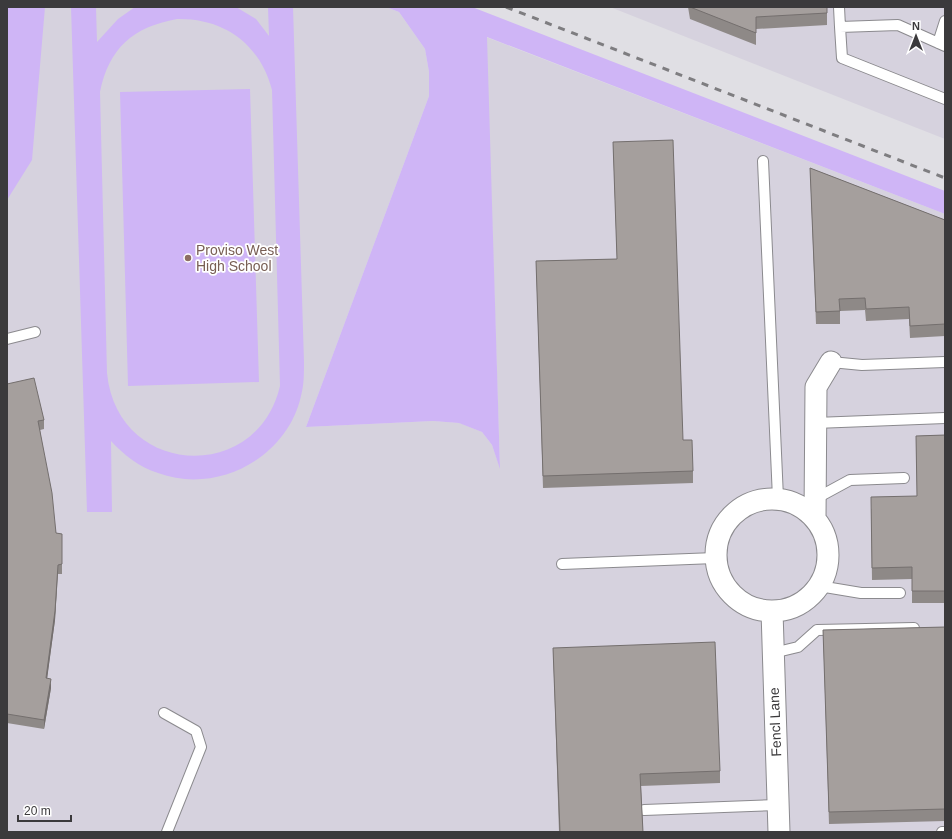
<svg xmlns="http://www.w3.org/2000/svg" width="952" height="839" viewBox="0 0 952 839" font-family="Helvetica,sans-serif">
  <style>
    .built { fill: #d6d2de }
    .green { fill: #cfb5f6; fill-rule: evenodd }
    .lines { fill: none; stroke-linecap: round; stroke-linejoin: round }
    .service-casing { stroke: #8b8a8e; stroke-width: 12 }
    .minor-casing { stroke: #8b8a8e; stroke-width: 23 }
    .service { stroke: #fff; stroke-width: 10 }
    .minor { stroke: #fff; stroke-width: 21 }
    .rail { stroke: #7e7d80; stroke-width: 3; stroke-dasharray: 7 7; stroke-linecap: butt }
    .wall { fill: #8e8987 }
    .shaded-wall { fill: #746f6e }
    .building { fill: #a59f9d; stroke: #746f6e }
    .education-dot { fill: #8d6e63; stroke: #fff; stroke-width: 1.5 }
    .labels { text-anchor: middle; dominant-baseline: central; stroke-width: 3.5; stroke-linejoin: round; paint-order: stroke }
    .education-label { font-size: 14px; fill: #785e54; stroke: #fff; text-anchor: start }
    .street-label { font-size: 14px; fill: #3b3a3c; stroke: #fff }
  </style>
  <rect width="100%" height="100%" fill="#e0dfe4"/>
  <path class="built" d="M7 7H386L399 12 425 49 429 72V96L306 427 433 421 460 423 482 432 492 445 500 468 486 37 945 214V832H7Z
    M610 7H945V139Z"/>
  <path class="green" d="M7 7H45L32 160 7 200Z
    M71 7H96L97 42 118 19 135 7H236L256 19 269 36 268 7H293L304 362C304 374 304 385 301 396 287 458 217 495 158 473 139 467 124 455 111 441L112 512H87ZM177 19C224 18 260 44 272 90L280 386C257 485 117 477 107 373L100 92C109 48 133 27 177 19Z
    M386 7H472L945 191V214L487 37 500 469 492 445 482 432 459 423 433 421 306 427 429 96V72L425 49 399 12Z
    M250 89 259 382 128 386 120 92Z"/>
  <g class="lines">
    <g class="service-casing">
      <path id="service" d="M839 7 840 27
        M938 43 945 21
        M945 46 898 25 840 27 842 58 945 99
        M763 161 778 498
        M7 339 35 332
        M831 362 862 365 945 362
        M815 423 945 418
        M815 499 850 480 904 478
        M562 564 715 558
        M819 586 861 593H900
        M773 653 798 647 817 630 914 628
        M164 713 196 731 201 747 167 832
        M644 810 778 805
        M942 832H945"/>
    </g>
    <g class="minor-casing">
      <path id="minor" d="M716 555a56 56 0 1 1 112 0a56 56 0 1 1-112 0Z
        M815 518 816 387 831 362
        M772 611 779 832"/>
    </g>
    <use href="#service" class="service"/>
    <use href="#minor" class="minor"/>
    <path class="rail" d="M506 7 945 178"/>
  </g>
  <path class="wall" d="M688 7H827V25L756 29V45L690 19Z
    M613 142 683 440 693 471V483L543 488 536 261 617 259Z
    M810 168 945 220V336L910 338 909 319 866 321 865 310 840 311V324H816Z
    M7 384 44 420V429L40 430 56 533 62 534V574H58L55 620 47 678 51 688 44 729 7 723Z
    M945 435V603H912V579L872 580 871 509 917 496 916 436Z
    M945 627V821L829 824 823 630Z
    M553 648 720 771V783L641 786 643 832H559Z"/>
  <path class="shaded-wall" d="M58 565 55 620 46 687V678Z
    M51 679V688L44 729V720Z"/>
  <path class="building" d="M690 7H827V13L756 17V33Z
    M673 140 683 440H692L693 471 543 476 536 261 617 259 613 142Z
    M810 168 945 220V324L910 326 909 307 866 309 865 298 839 299 840 311 816 312Z
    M34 378 44 420 38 421 52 493 56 533 62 534V564L58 565 55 611 46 678 51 679 44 720 7 714V384Z
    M945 435V591H912V567L872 568 871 497 917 496 916 436Z
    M945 627V809L829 812 823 630Z
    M715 642 720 771 640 774 643 832H560L553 648Z"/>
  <circle class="education-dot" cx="188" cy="258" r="4"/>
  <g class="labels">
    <g class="education-label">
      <text x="196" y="250">Proviso West<tspan x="196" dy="16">High School</tspan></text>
    </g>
    <g class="street-label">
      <text transform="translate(775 722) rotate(-92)">Fencl Lane</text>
    </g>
  </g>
  <rect width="952" height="839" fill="none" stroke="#3b3a3c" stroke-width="16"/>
  <g transform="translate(916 36)" stroke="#ffffff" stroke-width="3" paint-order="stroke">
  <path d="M0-3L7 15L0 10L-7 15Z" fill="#3b3a3c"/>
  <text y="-6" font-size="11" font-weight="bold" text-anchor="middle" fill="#3b3a3c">N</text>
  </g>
  <path d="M18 815v6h53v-6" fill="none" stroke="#3b3a3c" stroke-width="2"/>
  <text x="24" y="815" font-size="12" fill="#3b3a3c" stroke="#ffffff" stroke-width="3" paint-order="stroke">20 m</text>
</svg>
